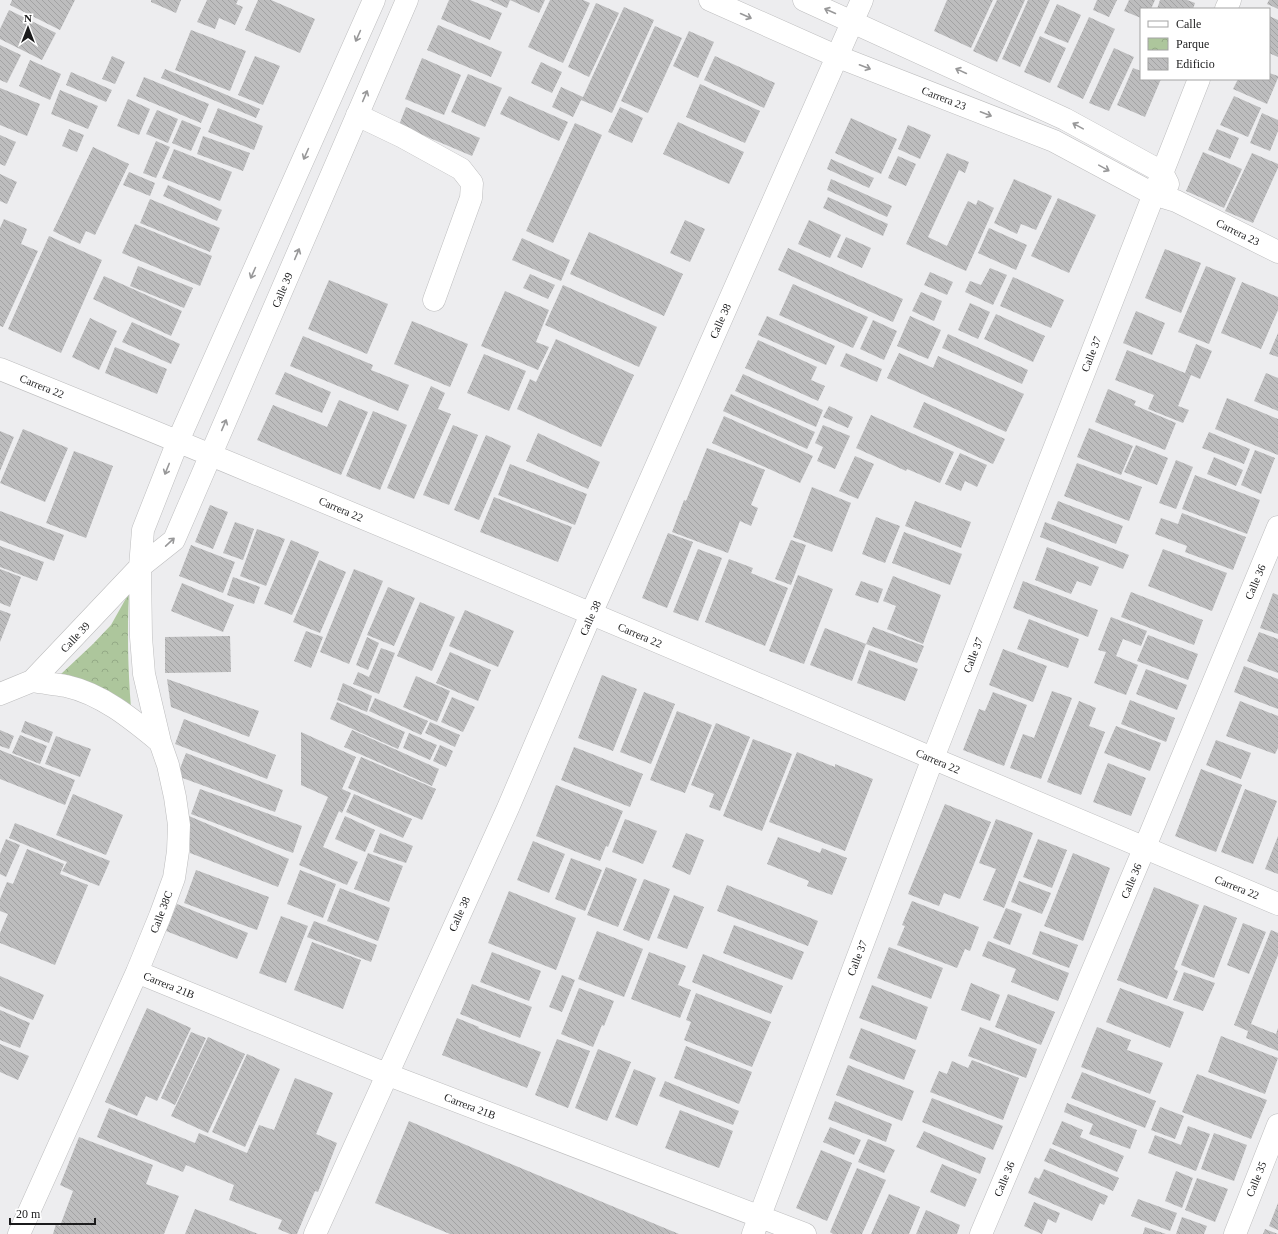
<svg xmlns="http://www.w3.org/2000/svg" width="1278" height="1234" viewBox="0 0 1278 1234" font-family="'Times New Roman',serif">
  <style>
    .park { fill: url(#park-crowns) }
    .building { fill: url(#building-back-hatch) }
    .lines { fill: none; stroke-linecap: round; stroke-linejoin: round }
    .minor-casing { stroke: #bdbdbe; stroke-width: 23 }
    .minor { stroke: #fff; stroke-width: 22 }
    .oneway { stroke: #989899 }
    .labels { text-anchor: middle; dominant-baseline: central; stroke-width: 3.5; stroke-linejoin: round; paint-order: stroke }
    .street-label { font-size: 11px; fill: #1b1b1c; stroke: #fff }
  </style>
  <defs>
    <pattern id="park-crowns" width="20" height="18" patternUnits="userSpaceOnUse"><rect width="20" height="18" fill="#adc69c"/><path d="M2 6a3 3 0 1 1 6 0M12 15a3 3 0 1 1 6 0" fill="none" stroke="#94aa86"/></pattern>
    <pattern id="building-back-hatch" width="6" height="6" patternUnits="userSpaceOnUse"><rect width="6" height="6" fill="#bdbdbe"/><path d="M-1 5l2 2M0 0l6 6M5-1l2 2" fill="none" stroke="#a2a2a3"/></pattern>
  </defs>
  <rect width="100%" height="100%" fill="#ededef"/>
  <path class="park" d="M129 593C127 631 128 669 131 708L115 695 101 688 61 674 93 644 111 625Z"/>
  <path class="building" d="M12 0H75L60 30 10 5Z
    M151 0H181L176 13 151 2Z
    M207 0H238L236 4 243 7 235 25 219 18 215 29 197 22Z
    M258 0H271L315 19 300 53 245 30Z
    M449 0H470L502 13 490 40 441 19Z
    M489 0H545L539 13 510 0 507 8Z
    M550 0H583L590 3 563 63 528 47Z
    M947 0H993L971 48 934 31Z
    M997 0H1025L997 62 973 51Z
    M1028 0H1050L1020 67 1002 59Z
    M1097 0H1117L1109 17 1093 10Z
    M1129 0H1155L1151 9H1141V18L1124 11Z
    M1160 0H1187L1195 3 1193 9H1157Z
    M1269 0H1278V9L1267 4Z
    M596 3 619 13 589 77 568 67Z
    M1057 4 1081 15 1068 43 1044 33Z
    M624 7 654 20 612 113 581 100 573 117 552 107 561 87 583 97Z
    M9 10 56 33 42 60 0 39V29Z
    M1269 16 1278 20V57L1269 53Z
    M1089 17 1115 29 1083 99 1057 87Z
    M438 25 502 52 491 77 427 50Z
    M655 26 682 38 648 113 621 101Z
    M191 30 246 51 230 91 175 70Z
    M689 31 714 42 698 78 673 66Z
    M1040 36 1066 48 1050 83 1024 72Z
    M0 45 21 55 7 83 0 80Z
    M1114 48 1134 57 1109 111 1089 103Z
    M112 56 125 62 115 84 102 79Z
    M255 56 280 66 263 105 238 95Z
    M715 56 775 83 764 108 704 80Z
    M422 58 461 75 444 115 405 99Z
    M30 60 61 74 50 100 19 86Z
    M541 62 562 72 552 93 531 83Z
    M1133 68 1141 71V79H1161L1145 117 1117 105Z
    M165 69 260 109 256 118 161 78Z
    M71 72 112 90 106 102 66 85Z
    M1269 73 1278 76V78L1267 104 1233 89 1238 79H1269Z
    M468 74 502 88 485 127 451 112Z
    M144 77 209 104 201 123 136 96Z
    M700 84 760 111 745 143 686 117Z
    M0 88 40 104 27 136 0 125Z
    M60 90 98 106 88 129 51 114Z
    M509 96 568 122 559 141 500 114Z
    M1234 96 1261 108 1248 137 1220 125Z
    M128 99 150 109 139 135 117 126Z
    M406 107 480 138 472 156 399 125Z
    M620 107 643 118 632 143 608 132Z
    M218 108 263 126 254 150 208 132Z
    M157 110 178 119 168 143 146 134Z
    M1262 113 1278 120V131L1270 151 1250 143Z
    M851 118 897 139 881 174 835 153Z
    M182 120 201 128 191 151 172 143Z
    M678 122 744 152 729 184 663 154Z
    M575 123 602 135 553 243 526 231Z
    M908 125 931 135 920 159 898 149Z
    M69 129 84 135 77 152 62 146Z
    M1217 129 1239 138 1230 159 1208 150Z
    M0 135 16 142 5 166 0 164Z
    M203 136 250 153 243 171 197 154Z
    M156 141 170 147 156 178 143 173Z
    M93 147 129 164 95 235 86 231 80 244 53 231Z
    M174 149 232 172 220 201 162 178Z
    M1203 152 1242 169 1224 208 1186 191Z
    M947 153 969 162 965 173 959 170 928 237 947 246 968 201 976 205 978 200 994 208 966 271 906 244Z
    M1252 153 1278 164V168L1253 223 1225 211Z
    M898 156 916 164 906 186 888 178Z
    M831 159 874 178 869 188 827 169Z
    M129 172 155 183 150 196 123 185Z
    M0 174 17 182 7 204 0 201Z
    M831 179 892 206 887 217 827 190Z
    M1014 179 1052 196 1036 230 1021 224 1017 234 994 223Z
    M168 185 222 210 217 221 163 196Z
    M828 197 888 224 883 236 823 208Z
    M1058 198 1096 215 1069 273 1031 256Z
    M150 199 220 228 210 252 140 223Z
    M4 219 27 229 21 244 38 251 3 327 0 326V228Z
    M685 220 705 229 690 262 670 253Z
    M809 220 841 235 830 258 798 244Z
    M135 224 212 256 200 286 122 253Z
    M989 228 1027 245 1016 270 978 253Z
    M589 232 683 274 664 316 570 274Z
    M49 236 102 260 61 353 8 329Z
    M846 237 871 248 862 268 837 257Z
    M522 238 570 260 561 281 512 260Z
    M788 248 903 299 893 322 778 270Z
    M1165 249 1201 263 1181 313 1145 298Z
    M138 266 193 288 184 308 130 286Z
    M1206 266 1236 278 1209 344 1178 332Z
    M990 268 1007 275 993 305 965 292 970 281 981 285Z
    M930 272 953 282 947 295 924 285Z
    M530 274 555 285 548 299 523 288Z
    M104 276 182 311 171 336 93 299Z
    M1013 277 1064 300 1051 328 1000 306Z
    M329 280 388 304 367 354 308 329Z
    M1242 282 1278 297V310L1261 349 1221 333Z
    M793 284 868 317 853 348 779 315Z
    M563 285 657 327 639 367 545 325Z
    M505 291 549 310 536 342 549 347 538 370 481 346Z
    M921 292 942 301 934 321 912 311Z
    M970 303 990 312 978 339 958 330Z
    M1136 311 1165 323 1152 355 1123 343Z
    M996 314 1045 336 1033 362 984 339Z
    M767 316 835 346 826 365 758 335Z
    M910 316 941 330 928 359 897 346Z
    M90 318 117 331 99 370 72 357Z
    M873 320 897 331 884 360 860 349Z
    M412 321 468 344 450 387 394 364Z
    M132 322 180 344 171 364 122 342Z
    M1278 333V357L1269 354Z
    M948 334 1028 370 1022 384 942 348Z
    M303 336 373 365 371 370 409 385 398 411 290 366Z
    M556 339 634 375 601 447 517 409 530 379 536 382Z
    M758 340 817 367 811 380 825 386 818 401 745 368Z
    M1196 344 1212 351 1200 379 1191 375 1178 406 1189 410 1183 423 1148 409 1154 395 1115 380 1127 350 1185 373Z
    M115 347 167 369 157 394 105 373Z
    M846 353 882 369 877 382 840 366Z
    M899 353 933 368 938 356 1024 394 1006 432 887 378Z
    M484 354 526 371 509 411 467 393Z
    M285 372 331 392 322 413 275 394Z
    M1266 373 1278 378V411L1254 401Z
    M743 374 823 410 816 427 735 391Z
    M431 386 445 393 438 409 451 414 414 499 387 488Z
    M1108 389 1136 401 1134 405 1176 423 1165 450 1095 422Z
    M731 394 815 432 807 449 723 411Z
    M1227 398 1278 419V455L1215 429Z
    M339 400 368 412 341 475 257 440 273 405 327 427Z
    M924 402 1005 439 993 464 913 427Z
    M829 406 853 417 848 428 823 417Z
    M373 411 407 425 380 490 346 476Z
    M871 415 954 452 940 483 907 469 906 471 856 448Z
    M724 416 813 456 800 483 712 443Z
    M453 425 478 435 449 505 423 495Z
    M823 425 850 436 835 469 817 461 823 447 815 443Z
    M1089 428 1133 446 1121 475 1077 457Z
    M23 429 68 448 45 502 0 483Z
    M0 431 14 437 0 471Z
    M1209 432 1250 449 1244 464 1202 448Z
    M538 433 600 462 588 489 526 461Z
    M486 435 511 446 479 520 454 510Z
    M1136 445 1168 458 1157 485 1124 472Z
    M707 448 765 470 751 505 758 508 751 526 740 521 728 553 672 532 684 500 686 501Z
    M1255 450 1275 458 1261 494 1241 485Z
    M74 451 113 466 86 538 46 523Z
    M960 453 987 465 977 487 965 481 961 491 945 484Z
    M855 456 874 464 858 499 839 491Z
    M1214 457 1243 470 1236 486 1207 474Z
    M1176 460 1193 467 1176 509 1159 503Z
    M1077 463 1142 487 1129 521 1064 496Z
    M510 464 587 494 575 525 498 495Z
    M1195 475 1260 500 1247 534 1182 509Z
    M812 487 851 503 832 552 793 537Z
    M494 497 572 527 558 562 480 532Z
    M915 501 971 522 961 548 905 526Z
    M1058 501 1123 526 1116 544 1051 519Z
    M210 505 228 512 213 549 195 542Z
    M0 511 64 535 54 561 0 540Z
    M1182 513 1246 537 1233 570 1185 552 1187 546 1155 534 1161 518 1178 524Z
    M876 517 900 526 885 563 862 554Z
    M235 522 254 529 243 560 223 553Z
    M1045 522 1129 555 1123 569 1040 537Z
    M257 529 285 539 266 586 240 576Z
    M904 532 962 554 950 585 892 563Z
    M668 533 693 542 667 608 642 598Z
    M291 540 319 552 292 615 264 604Z
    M791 540 806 545 791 585 775 579Z
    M191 545 235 562 223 593 179 576Z
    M0 546 44 562 37 581 0 567Z
    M1047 547 1099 567 1091 586 1077 581 1071 594 1035 580Z
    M698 549 722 558 698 621 673 612Z
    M1163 549 1227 573 1212 611 1148 586Z
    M729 559 753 568 751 573 788 588 765 646 705 622Z
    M319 560 346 572 320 633 293 622Z
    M0 569 21 577 10 607 0 603Z
    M354 569 383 581 349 664 320 652Z
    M798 575 833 589 804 664 769 651Z
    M893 576 941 595 923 644 887 629 896 606 883 601Z
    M233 577 260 587 254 604 227 595Z
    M861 581 883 589 878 603 855 595Z
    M1023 581 1098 610 1088 637 1013 608Z
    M182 583 234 605 223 632 171 611Z
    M388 587 415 598 394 646 367 635Z
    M1131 592 1203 620 1194 645 1121 617Z
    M1273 593 1278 595V634L1260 628Z
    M420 602 455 617 432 671 397 656Z
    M0 610 11 614 0 642Z
    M465 610 514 631 498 667 449 646Z
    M1111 617 1147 631 1141 646 1123 639 1116 656 1138 665 1126 695 1094 683 1106 652 1098 650Z
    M1029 619 1079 639 1068 668 1017 649Z
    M873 627 924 646 917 663 866 644Z
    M825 628 866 644 852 681 810 665Z
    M306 631 323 637 311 668 294 661Z
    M1259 632 1278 639V673L1247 661Z
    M1148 635 1198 654 1188 680 1137 661Z
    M230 636 231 672 165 673V637Z
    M367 637 379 643 368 670 356 665Z
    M381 648 395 653 379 694 353 684 358 672 369 677Z
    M1003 649 1047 666 1033 702 989 685Z
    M869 650 918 669 905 701 857 683Z
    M450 652 491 670 478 701 436 683Z
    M1244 666 1278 679V709L1234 692Z
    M1146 669 1187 685 1177 710 1136 694Z
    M602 675 637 689 613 751 578 738Z
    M416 676 450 691 437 722 403 707Z
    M167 679 259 711 249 737 171 707Z
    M343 683 372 696 367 712 337 700Z
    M1052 691 1072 698 1041 779 1010 768 1023 734 1034 738Z
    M644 692 675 704 651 764 620 752Z
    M993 692 1027 705 1004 766 963 750 979 709 985 711Z
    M452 697 475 707 463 732 441 722Z
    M375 698 428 721 421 735 369 711Z
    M1130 700 1175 718 1166 742 1121 724Z
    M1079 701 1096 708 1089 726 1105 732 1081 795 1047 782Z
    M1240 701 1278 716V748L1275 754 1226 736Z
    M337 702 405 732 398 749 330 719Z
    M677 711 712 725 685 793 650 780Z
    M184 719 276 755 267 779 175 744Z
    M25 721 53 732 49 743 21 732Z
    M430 722 460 735 455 747 425 733Z
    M716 723 750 737 720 811 709 807 714 794 691 785Z
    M1116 726 1161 743 1150 771 1104 753Z
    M0 730 14 736 9 749 0 746Z
    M352 730 439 769 432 786 344 747Z
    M301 732 356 757 342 789 351 793 342 813 339 811 323 847 358 862 347 885 299 865 328 797 301 785Z
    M409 733 437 745 430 760 403 748Z
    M20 735 47 746 40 764 12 753Z
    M56 736 91 749 80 777 45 764Z
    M753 739 792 754 762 831 723 816Z
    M1216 740 1251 753 1241 779 1206 765Z
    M440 745 453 751 446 767 433 761Z
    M574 747 643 774 630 807 561 780Z
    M0 750 75 780 65 805 0 779Z
    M797 752 835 767V764L873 779 845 851 769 822Z
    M186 753 283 790 275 812 177 776Z
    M361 757 436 789 422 820 348 788Z
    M1108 763 1146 778 1131 816 1093 802Z
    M1201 769 1242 785 1216 852 1175 836Z
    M556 785 623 811 608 847 606 846 600 861 536 836Z
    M200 789 302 826 293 853 191 814Z
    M1245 789 1277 801 1253 864 1221 852Z
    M73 794 123 815 106 855 56 835Z
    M354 794 412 819 403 838 346 812Z
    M945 804 991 822 960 899 944 893 939 906 908 894Z
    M189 816 289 859 278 887 190 853Z
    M345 816 375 830 365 852 335 839Z
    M625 819 657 831 643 864 612 852Z
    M996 819 1033 833 1004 908 983 900 996 869 979 863Z
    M15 823 110 861 99 886 62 871 67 862 9 838Z
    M380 833 413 846 406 863 373 852Z
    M686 833 704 840 690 875 672 867Z
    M1278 836V874L1265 869Z
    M778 837 820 853 822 848 847 858 832 895 807 886 809 881 767 864Z
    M6 839 20 845 6 877 0 874V854Z
    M1038 839 1067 850 1052 888 1023 877Z
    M533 841 565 854 549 893 517 880Z
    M27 849 64 864 60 874 88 885 55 965 0 943V933L8 914 0 911V899L7 882 13 884Z
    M368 853 403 866 389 902 354 889Z
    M1073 853 1110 868 1083 941 1044 926Z
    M571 858 602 870 585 911 555 899Z
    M606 867 637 879 618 927 587 915Z
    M196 870 269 897 257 930 184 903Z
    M300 870 336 884 323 918 287 904Z
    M644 879 670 889 649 941 623 930Z
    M1019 881 1051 893 1042 914 1011 902Z
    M727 885 818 921 808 946 717 911Z
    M1154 887 1199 905 1174 969 1178 971 1167 999 1117 980Z
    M340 888 390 908 378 941 327 921Z
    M509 891 576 918 556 970 488 943Z
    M674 895 704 907 687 949 657 938Z
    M912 901 979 927 970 951 965 949 957 968 897 945 905 926 902 925Z
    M177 904 248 933 237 959 166 931Z
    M1204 905 1237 918 1214 978 1181 965Z
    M1006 908 1022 914 1010 945 993 938Z
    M281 916 308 926 286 983 259 973Z
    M314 921 377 945 371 962 307 937Z
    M1243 923 1266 932 1249 974 1227 965Z
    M734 925 804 952 792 980 723 953Z
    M1271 930 1278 933V955L1251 1024 1276 1034 1278 1028V1051L1246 1038 1248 1031 1234 1025Z
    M597 931 643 949 624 997 578 979Z
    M1040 931 1078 945 1069 968 1032 954Z
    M988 941 1069 973 1058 1001 1011 982 1016 969 982 956Z
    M312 942 361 960 343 1009 294 990Z
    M889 947 943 968 931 999 877 978Z
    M492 952 541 971 529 1001 480 982Z
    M649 952 686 966 678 985 691 990 680 1018 631 999Z
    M703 954 783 986 771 1014 692 982Z
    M1184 972 1215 983 1203 1011 1173 1000Z
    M562 975 575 980 562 1012 549 1007Z
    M0 976 44 995 33 1020 0 1006Z
    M971 983 1000 995 990 1021 961 1010Z
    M472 984 532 1007 520 1038 460 1014Z
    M872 985 928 1007 916 1040 859 1018Z
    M579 988 614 1001 604 1026 602 1025 593 1047 561 1034Z
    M1120 988 1184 1012 1170 1048 1106 1022Z
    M696 993 771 1022 752 1067 684 1040 691 1022 686 1020Z
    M1008 994 1055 1012 1041 1045 995 1027Z
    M147 1008 191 1028 157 1101 146 1096 137 1116 105 1102Z
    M0 1010 30 1023 20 1048 0 1040Z
    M457 1018 479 1027 478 1028 541 1052 527 1088 442 1055Z
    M980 1027 1037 1049 1026 1078 968 1056Z
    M1097 1027 1131 1040 1127 1050 1163 1063 1150 1094 1081 1067Z
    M861 1028 916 1050 904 1080 849 1058Z
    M191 1032 206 1038 175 1105 161 1098Z
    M1221 1036 1278 1058 1265 1094 1208 1072Z
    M208 1037 245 1054 208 1133 171 1116Z
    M557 1039 590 1051 568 1108 535 1095Z
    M0 1044 29 1056 18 1080 0 1072Z
    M686 1046 752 1072 739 1104 674 1078Z
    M598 1049 631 1062 607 1121 575 1108Z
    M247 1054 280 1069 245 1147 212 1132Z
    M972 1060 1019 1078 1003 1120 930 1092 939 1071 947 1074 952 1061 968 1068Z
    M848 1065 914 1091 902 1121 836 1095Z
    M634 1069 656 1078 637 1126 615 1117Z
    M1082 1072 1156 1101 1145 1128 1071 1098Z
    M1197 1074 1267 1100 1251 1139 1182 1112Z
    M295 1078 333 1093 316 1134 337 1143 318 1192 315 1191 297 1234H290L278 1229 282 1220 229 1200 234 1185 186 1165 183 1172 97 1137 109 1108 195 1143 199 1133 247 1153 259 1125 274 1130Z
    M665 1081 739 1111 733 1125 659 1096Z
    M932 1098 1003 1126 993 1150 922 1122Z
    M835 1101 892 1124 886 1142 828 1119Z
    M1067 1103 1137 1130 1130 1149 1089 1134 1093 1124 1064 1112Z
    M1160 1107 1184 1116 1175 1139 1151 1130Z
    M680 1110 733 1131 719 1168 665 1148Z
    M409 1121 516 1166 679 1234H450L375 1203Z
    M1062 1121 1083 1130 1080 1137 1124 1156 1117 1172 1052 1144Z
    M1188 1126 1210 1134 1196 1171 1148 1153 1155 1135 1181 1145Z
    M830 1127 861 1140 854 1155 823 1142Z
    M924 1131 986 1158 980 1174 916 1147Z
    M1214 1133 1247 1145 1234 1181 1201 1169Z
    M79 1137 153 1165 146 1184 179 1196 164 1234H53L56 1224 60 1226 73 1191 60 1185Z
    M868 1139 895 1150 884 1173 858 1162Z
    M1050 1148 1119 1178 1113 1191 1044 1161Z
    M821 1150 852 1163 827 1221 796 1208Z
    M942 1164 977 1179 965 1207 930 1192Z
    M857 1168 886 1180 862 1234H833L830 1232Z
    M1044 1169 1108 1196 1104 1205 1100 1203 1092 1221 1028 1193 1035 1177 1039 1179Z
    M1176 1171 1193 1178 1182 1208 1165 1201Z
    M1197 1178 1228 1189 1215 1222 1185 1210Z
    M889 1194 920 1207 909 1234H871Z
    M1138 1199 1177 1213 1170 1231 1131 1216Z
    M1034 1202 1060 1213 1056 1223 1048 1219 1042 1234 1024 1226Z
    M1278 1203V1230L1269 1226Z
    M195 1209 229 1222 258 1234H185Z
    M926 1210 960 1225 957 1234H916Z
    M1182 1217 1207 1226 1204 1234H1176Z
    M1145 1227 1166 1234H1143Z
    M1265 1229 1278 1234H1263Z"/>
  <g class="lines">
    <g class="minor-casing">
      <path id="minor" d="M710 0 836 56 1054 141 1153 194 1176 201 1278 252
        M804 0 1065 119 1162 172 1168 184
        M1226 9 1230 0
        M357 115 403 137 461 169 472 183 471 198 434 300
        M0 369C312 495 622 626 932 758 1047 807 1162 856 1278 904
        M32 681C43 683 55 684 66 686 102 694 132 719 160 742
        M0 694 32 681 140 567 174 540 407 0
        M137 972 386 1074 805 1234
        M19 1234 137 972 160 916 174 878 178 851 179 825 175 797 168 765 160 742 144 674 141 637 140 567 143 530 178 441 374 0
        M315 1234 508 808 591 614 862 0
        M753 1234 933 758 1199 79
        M981 1234 1144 849 1278 527
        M1235 1234 1278 1125"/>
    </g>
    <use href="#minor" class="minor"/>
  </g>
  <defs><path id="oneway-shaft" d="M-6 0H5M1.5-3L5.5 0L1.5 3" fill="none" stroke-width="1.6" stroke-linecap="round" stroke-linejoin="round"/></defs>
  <g class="oneway">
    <use href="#oneway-shaft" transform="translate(830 11) rotate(-156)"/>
    <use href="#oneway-shaft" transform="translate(746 16) rotate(24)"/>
    <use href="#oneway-shaft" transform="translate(358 36) rotate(114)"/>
    <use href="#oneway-shaft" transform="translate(865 67) rotate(21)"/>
    <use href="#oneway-shaft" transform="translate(961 71) rotate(-155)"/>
    <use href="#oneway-shaft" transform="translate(365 96) rotate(-67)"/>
    <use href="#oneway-shaft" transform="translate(986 114) rotate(21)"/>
    <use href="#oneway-shaft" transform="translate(1078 126) rotate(-151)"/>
    <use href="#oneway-shaft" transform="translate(306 154) rotate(114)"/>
    <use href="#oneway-shaft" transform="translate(1104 168) rotate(29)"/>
    <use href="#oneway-shaft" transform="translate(297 254) rotate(-67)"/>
    <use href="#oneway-shaft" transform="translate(253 273) rotate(114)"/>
    <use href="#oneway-shaft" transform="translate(224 425) rotate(-67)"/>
    <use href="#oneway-shaft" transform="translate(167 469) rotate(112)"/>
    <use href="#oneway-shaft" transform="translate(170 542) rotate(-43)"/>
  </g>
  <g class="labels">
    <g class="street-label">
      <text transform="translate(944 98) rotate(21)">Carrera 23</text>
      <text transform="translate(1238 232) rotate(26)">Carrera 23</text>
      <text transform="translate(282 290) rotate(-67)">Calle 39</text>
      <text transform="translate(720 321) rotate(-66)">Calle 38</text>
      <text transform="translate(1091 354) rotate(-69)">Calle 37</text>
      <text transform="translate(42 386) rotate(22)">Carrera 22</text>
      <text transform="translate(341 509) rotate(23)">Carrera 22</text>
      <text transform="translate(1255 582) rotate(-67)">Calle 36</text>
      <text transform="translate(590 618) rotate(-66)">Calle 38</text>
      <text transform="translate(640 635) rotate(23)">Carrera 22</text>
      <text transform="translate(75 637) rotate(-47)">Calle 39</text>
      <text transform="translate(973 655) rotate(-69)">Calle 37</text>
      <text transform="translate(938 761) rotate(23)">Carrera 22</text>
      <text transform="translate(1131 881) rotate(-67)">Calle 36</text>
      <text transform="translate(1237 887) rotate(22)">Carrera 22</text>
      <text transform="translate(161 912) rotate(-69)">Calle 38C</text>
      <text transform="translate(459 914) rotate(-66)">Calle 38</text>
      <text transform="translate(857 958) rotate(-69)">Calle 37</text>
      <text transform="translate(169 985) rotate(22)">Carrera 21B</text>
      <text transform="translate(470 1106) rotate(21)">Carrera 21B</text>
      <text transform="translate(1004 1179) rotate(-67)">Calle 36</text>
      <text transform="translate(1256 1179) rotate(-68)">Calle 35</text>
    </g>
  </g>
  <rect x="1140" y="8" width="130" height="72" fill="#ffffff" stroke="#a4a4a4"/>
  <rect x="1148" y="21" width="20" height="6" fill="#ffffff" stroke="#a4a4a4"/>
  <text x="1176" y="28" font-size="12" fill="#1b1b1c">Calle</text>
  <rect x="1148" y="38" width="20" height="12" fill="url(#park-crowns)" stroke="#a4a4a4"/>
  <text x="1176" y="48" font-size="12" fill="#1b1b1c">Parque</text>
  <rect x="1148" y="58" width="20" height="12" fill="url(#building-back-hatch)" stroke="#a4a4a4"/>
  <text x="1176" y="68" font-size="12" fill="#1b1b1c">Edificio</text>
  <g transform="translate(28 28)" stroke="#ffffff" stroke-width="3" paint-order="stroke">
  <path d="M0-3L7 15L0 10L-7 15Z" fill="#1b1b1c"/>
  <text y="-6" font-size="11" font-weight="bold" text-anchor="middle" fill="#1b1b1c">N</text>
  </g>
  <path d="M10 1218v6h85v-6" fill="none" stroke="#1b1b1c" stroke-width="2"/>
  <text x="16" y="1218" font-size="12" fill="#1b1b1c" stroke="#ffffff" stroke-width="3" paint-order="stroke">20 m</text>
</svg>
